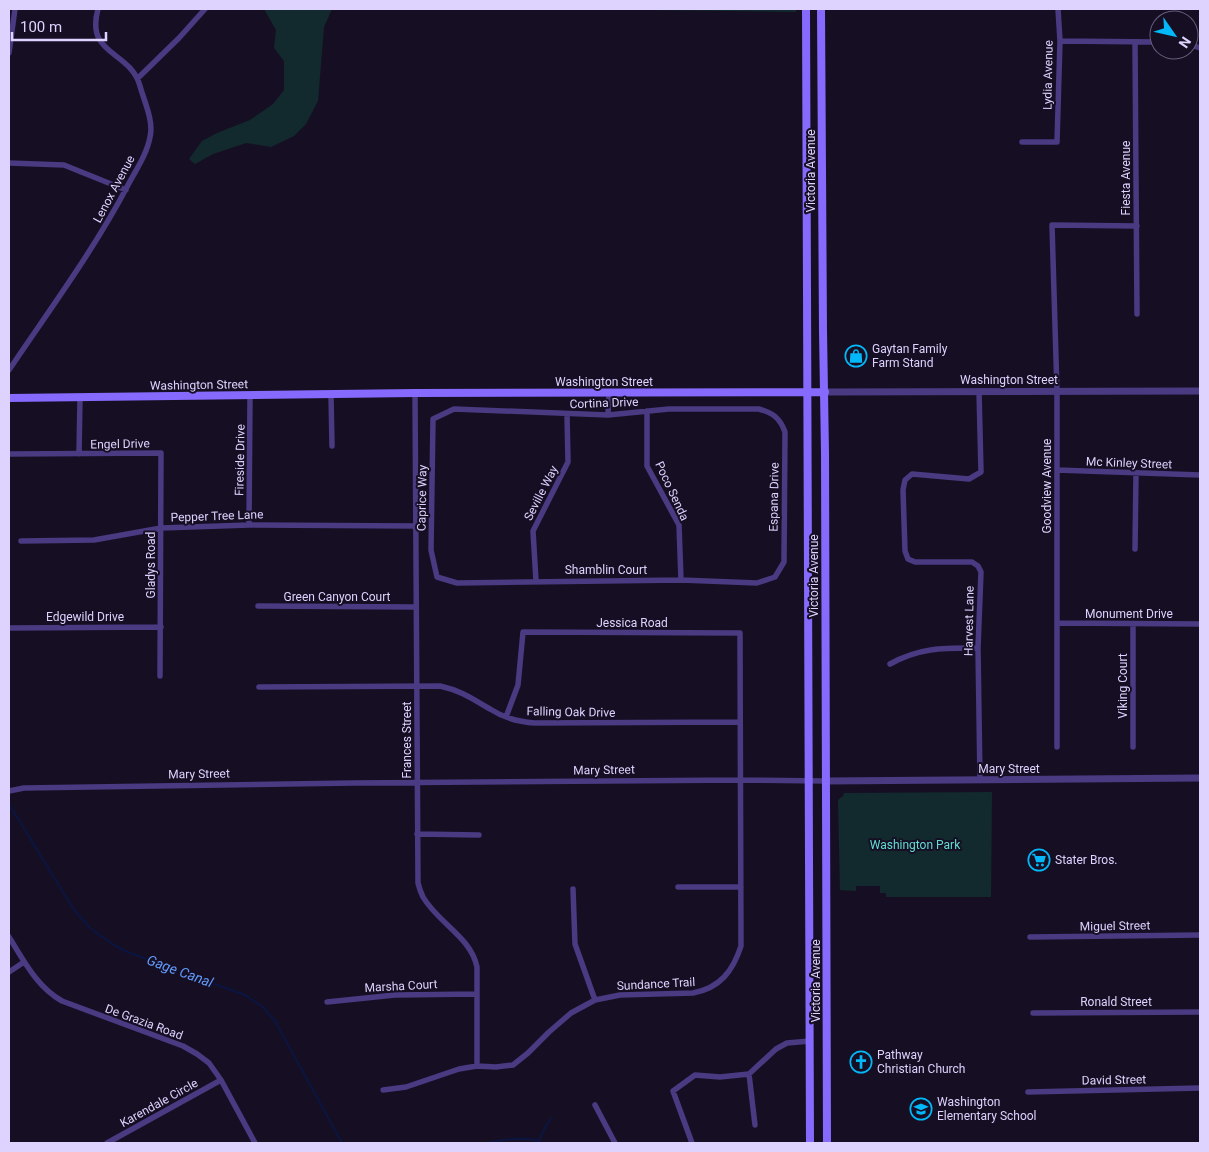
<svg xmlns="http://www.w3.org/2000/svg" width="1209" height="1152" viewBox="0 0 1209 1152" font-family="Roboto,sans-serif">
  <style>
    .green { fill: #122a2e }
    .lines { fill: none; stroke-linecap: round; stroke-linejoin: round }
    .stream { stroke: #0a1541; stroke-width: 2 }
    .minor { stroke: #493a82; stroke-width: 5.5 }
    .tertiary { stroke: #493a82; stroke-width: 7 }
    .secondary { stroke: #866afd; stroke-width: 8 }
    .labels { text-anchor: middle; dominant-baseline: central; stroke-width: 4; stroke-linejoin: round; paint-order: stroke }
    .street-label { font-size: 12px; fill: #ded2fe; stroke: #160f24 }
    .poi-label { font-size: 12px; fill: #ded2fe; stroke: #160f24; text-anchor: start }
    .park-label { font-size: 12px; fill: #5fded3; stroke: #160f24 }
    .water-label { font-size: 14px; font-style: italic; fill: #629bfd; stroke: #160f24 }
  </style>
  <rect width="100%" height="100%" fill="#160f24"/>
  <path class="green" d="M264 9H332L324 27 318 101 306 124 294 136 271 147 246 143 213 154 195 164 189 159 202 141 217 133 250 120 273 104 284 90V61L274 48 276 30Z
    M568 9H796V12Z
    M992 792 991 897H886V893H880V886H856V891L840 890 838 800 843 796 844 793Z"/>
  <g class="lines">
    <path class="stream" d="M9 804 74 910 91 929 114 945 125 951 245 995 263 1007 275 1021 342 1143
      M487 1143C506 1139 521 1137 540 1141
      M539 1143 542 1133 551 1118"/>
    <path class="minor" d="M1060 41 1159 42
      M1135 42 1137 314
      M1189 44 1200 48
      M9 53 15 9
      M138 78 179 38 205 9
      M1022 142H1057L1060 41 1058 9
      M9 163 64 165 126 190
      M9 370C50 309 94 250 128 185 136 170 147 154 150 137 154 121 144 101 140 86 130 50 85 56 98 9
      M979 391 981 472 969 479 912 474 905 480 903 490 905 551 908 559 915 562H972L978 566 981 572 978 648 980 780
      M415 393 418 883C419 887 421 893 423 897 438 923 471 937 477 967V1066
      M331 395 332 446
      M454 409 608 415 669 409H759C773 413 780 418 785 432L784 562 775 577 757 583 681 580 457 583 437 577 431 550 433 419Z
      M647 411V466L679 525 681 580
      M608 415 609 393
      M9 454 161 453 160 676
      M79 454 80 398
      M1057 470 1200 475
      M249 525 250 396
      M21 541 94 540 161 528 249 525 415 526
      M1135 549 1136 473
      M536 581 533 531 568 462 567 414
      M258 606 416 607
      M1058 623 1200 624
      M1133 624V747
      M9 628 161 627
      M890 664C920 647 945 648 978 648
      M259 687 440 686C462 691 471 698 490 709 504 718 519 722 535 723L740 722
      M1057 747V392L1052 225 1137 226
      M9 791 24 788 354 783 741 780 826 781
      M417 834 479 835
      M678 887H741
      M573 889 575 944 595 1000
      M9 937C24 961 37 987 62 1001L183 1046 197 1054 209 1063 221 1080 255 1143
      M1030 937 1200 935
      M9 972 24 962
      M327 1002 395 995 477 994
      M1033 1013 1200 1012
      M749 1074 755 1125
      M383 1090 406 1087 459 1069 477 1066 496 1067 513 1065 528 1053 549 1032 571 1013 595 1000 620 995 693 993C720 988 733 971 741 946L740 633 523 632 518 685 506 717
      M1028 1092 1200 1088
      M595 1105 615 1143
      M107 1143 221 1080
      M692 1143 673 1091 695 1075 720 1077 749 1074 776 1049 787 1043 810 1041"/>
    <path class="tertiary" d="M825 392 1200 391
      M826 781 1200 778"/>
    <path class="secondary" d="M806 9 810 1143
      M821 9 823 331 825 453 827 1143
      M9 398 415 393 825 392"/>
  </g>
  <defs>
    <g id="shop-ring" transform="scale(1.125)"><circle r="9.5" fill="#160f24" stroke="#03b8f9" stroke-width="1.5"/><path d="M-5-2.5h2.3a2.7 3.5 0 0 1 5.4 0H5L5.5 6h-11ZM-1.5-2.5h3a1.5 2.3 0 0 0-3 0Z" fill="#03b8f9"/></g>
    <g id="supermarket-ring" transform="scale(1.125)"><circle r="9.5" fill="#160f24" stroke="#03b8f9" stroke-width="1.5"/><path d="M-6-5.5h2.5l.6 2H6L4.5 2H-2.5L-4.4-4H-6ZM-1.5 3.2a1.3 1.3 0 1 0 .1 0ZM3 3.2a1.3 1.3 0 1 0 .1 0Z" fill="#03b8f9"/></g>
    <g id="church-ring" transform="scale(1.125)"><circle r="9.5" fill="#160f24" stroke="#03b8f9" stroke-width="1.5"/><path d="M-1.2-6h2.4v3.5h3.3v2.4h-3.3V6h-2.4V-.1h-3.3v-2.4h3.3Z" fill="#03b8f9"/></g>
    <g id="school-ring" transform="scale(1.125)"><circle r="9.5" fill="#160f24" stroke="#03b8f9" stroke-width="1.5"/><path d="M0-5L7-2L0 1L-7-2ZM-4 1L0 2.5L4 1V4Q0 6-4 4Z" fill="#03b8f9"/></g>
  </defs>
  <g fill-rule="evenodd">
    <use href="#shop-ring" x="856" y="356"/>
    <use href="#supermarket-ring" x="1039" y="860"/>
    <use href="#church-ring" x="861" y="1062"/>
    <use href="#school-ring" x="921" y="1109"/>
  </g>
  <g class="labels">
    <g class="street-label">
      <text transform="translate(1048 75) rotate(-89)">Lydia Avenue</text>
      <text transform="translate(811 171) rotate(-90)">Victoria Avenue</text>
      <text transform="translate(1126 178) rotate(-90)">Fiesta Avenue</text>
      <text transform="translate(114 189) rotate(-62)">Lenox Avenue</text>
      <text x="1009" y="380">Washington Street</text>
      <text x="604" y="382">Washington Street</text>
      <text transform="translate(199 385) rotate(-1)">Washington Street</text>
      <text transform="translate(604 403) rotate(-2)">Cortina Drive</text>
      <text transform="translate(120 444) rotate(-1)">Engel Drive</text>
      <text transform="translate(240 460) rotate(-89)">Fireside Drive</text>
      <text transform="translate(1129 463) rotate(2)">Mc Kinley Street</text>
      <text transform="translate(1047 486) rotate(-90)">Goodview Avenue</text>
      <text transform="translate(672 491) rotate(65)">Poco Senda</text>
      <text transform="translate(541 493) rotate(-63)">Seville Way</text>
      <text transform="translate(774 497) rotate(-89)">Espana Drive</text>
      <text transform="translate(422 498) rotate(-89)">Caprice Way</text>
      <text transform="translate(217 516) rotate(-2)">Pepper Tree Lane</text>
      <text transform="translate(151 565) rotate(-90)">Gladys Road</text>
      <text x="606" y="570">Shamblin Court</text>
      <text transform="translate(814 576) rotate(-90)">Victoria Avenue</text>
      <text x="337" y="597">Green Canyon Court</text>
      <text x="1129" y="614">Monument Drive</text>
      <text x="85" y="617">Edgewild Drive</text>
      <text transform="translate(969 621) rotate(-89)">Harvest Lane</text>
      <text x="632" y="623">Jessica Road</text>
      <text transform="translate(1123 686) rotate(-90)">Viking Court</text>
      <text transform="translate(571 712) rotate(1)">Falling Oak Drive</text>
      <text transform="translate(407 740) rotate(-90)">Frances Street</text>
      <text x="1009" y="769">Mary Street</text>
      <text transform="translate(604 770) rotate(-1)">Mary Street</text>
      <text transform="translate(199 774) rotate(-1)">Mary Street</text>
      <text transform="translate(1115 926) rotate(-1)">Miguel Street</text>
      <text transform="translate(816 981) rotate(-90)">Victoria Avenue</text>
      <text transform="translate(656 984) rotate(-3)">Sundance Trail</text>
      <text transform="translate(401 986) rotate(-3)">Marsha Court</text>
      <text x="1116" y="1002">Ronald Street</text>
      <text transform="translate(144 1022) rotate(20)">De Grazia Road</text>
      <text transform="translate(1114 1080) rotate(-1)">David Street</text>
      <text transform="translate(159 1103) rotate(-29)">Karendale Circle</text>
    </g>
    <g class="poi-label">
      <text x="872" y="349">Gaytan Family<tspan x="872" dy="14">Farm Stand</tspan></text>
      <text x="1055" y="860">Stater Bros.</text>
      <text x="877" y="1055">Pathway<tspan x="877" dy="14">Christian Church</tspan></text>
      <text x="937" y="1102">Washington<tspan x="937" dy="14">Elementary School</tspan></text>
    </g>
    <g class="park-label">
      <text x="915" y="845">Washington Park</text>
    </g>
    <g class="water-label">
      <text transform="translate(180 971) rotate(20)">Gage Canal</text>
    </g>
  </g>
  <rect width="1209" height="1152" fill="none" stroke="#ded2fe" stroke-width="20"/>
  <g transform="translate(1174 35) rotate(124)"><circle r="24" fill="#160f24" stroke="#665d7b"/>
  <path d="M0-4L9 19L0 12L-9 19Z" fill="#03b8f9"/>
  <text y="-8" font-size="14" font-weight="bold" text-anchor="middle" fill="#ded2fe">N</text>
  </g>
  <path d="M12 32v8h94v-8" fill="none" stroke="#ded2fe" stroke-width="2.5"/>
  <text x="20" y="32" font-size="15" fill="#ded2fe" stroke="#160f24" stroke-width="4" paint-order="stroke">100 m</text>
</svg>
